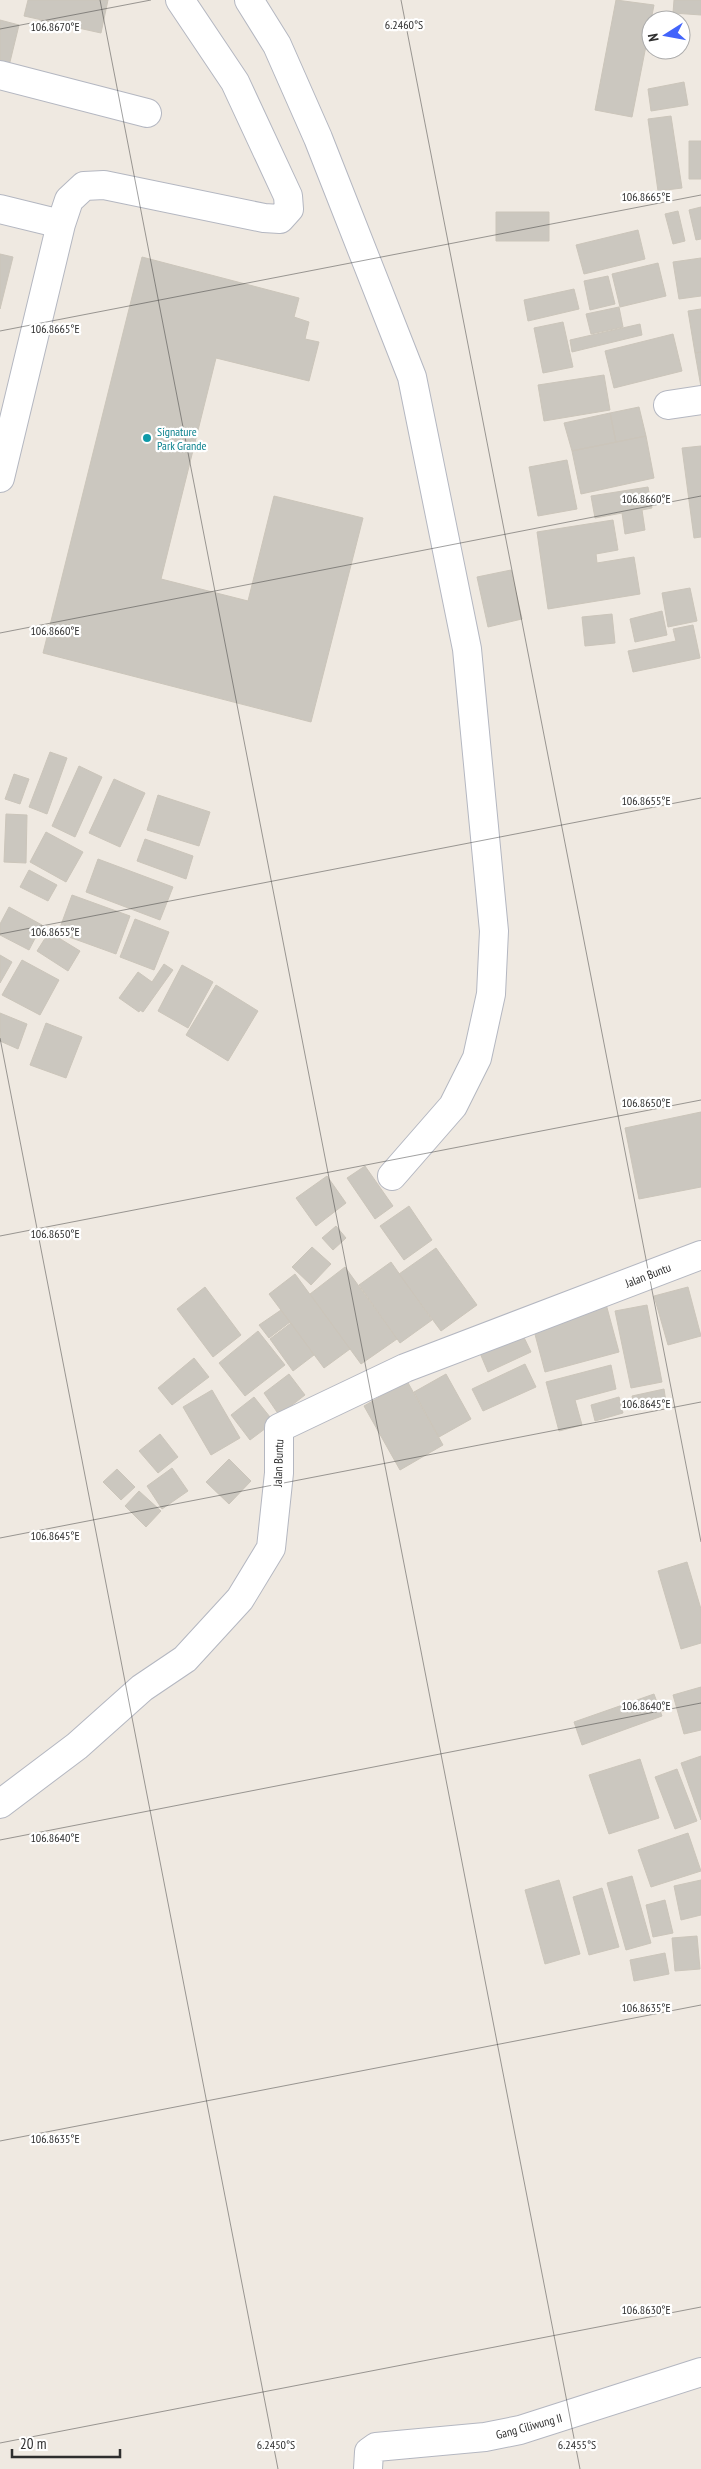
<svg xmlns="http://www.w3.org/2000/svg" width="701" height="2469" viewBox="0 0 701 2469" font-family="'PT Sans Narrow',sans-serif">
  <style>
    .building { fill: #cbc7bf; stroke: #cbc5ba }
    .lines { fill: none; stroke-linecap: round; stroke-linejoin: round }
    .minor-casing { stroke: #b4b7c1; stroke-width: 30 }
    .minor { stroke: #fff; stroke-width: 28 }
    .ticks { fill: none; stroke: #2e2e2e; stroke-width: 1; stroke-opacity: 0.45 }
    .culture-dot { fill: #0f9aa8; stroke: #fff; stroke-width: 2 }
    .labels { text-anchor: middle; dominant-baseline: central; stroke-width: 4.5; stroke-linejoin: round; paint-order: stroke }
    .culture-label { font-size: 12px; fill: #0d838f; stroke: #fff; text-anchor: start }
    .street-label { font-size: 12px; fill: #2e2e2e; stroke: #fff }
    .ticks-label { font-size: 12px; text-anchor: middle; fill: #2e2e2e; stroke: #fff; stroke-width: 4.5; stroke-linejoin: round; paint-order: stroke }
  </style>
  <rect width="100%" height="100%" fill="#efe9e1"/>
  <path class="building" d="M28 0H108L101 33 24 16Z
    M616 0 654 5 632 117 595 110Z
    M674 0H701V15L673 13Z
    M0 20 19 25 9 66 0 64Z
    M684 82 688 105 651 111 648 89Z
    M671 116 682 188 658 191 648 119Z
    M689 141H701V179H689Z
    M701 207V239L696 240 689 210Z
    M678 211 685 241 673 244 665 214Z
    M496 212H549V241H496Z
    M638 230 645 259 584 274 576 245Z
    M0 254 13 257 0 309Z
    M142 257 299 298 294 317 309 322 305 339 319 342 309 381 216 358 161 579 248 601 274 496 363 518 311 722 43 653Z
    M701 258V296L679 299 673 262Z
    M658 263 666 296 620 307 612 274Z
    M608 276 615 304 590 310 584 281Z
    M574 289 579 309 528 321 524 300Z
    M619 307 623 327 591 334 586 314Z
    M701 309V352L695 353 688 311Z
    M563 322 573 367 543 373 534 328Z
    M640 324 642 335 572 352 570 340Z
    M673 334 682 371 614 388 605 351Z
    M701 352V387L695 353Z
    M604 375 610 410 544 421 538 385Z
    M639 407 646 436 616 442 610 413Z
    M610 413 616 442 572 451 564 423Z
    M646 436 654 478 581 494 572 451Z
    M701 446V537L694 538 682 448Z
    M567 460 577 509 538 516 529 467Z
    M648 487 652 508 642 510 645 530 625 534 622 513 595 518 591 496Z
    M613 520 618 550 596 554 597 563 634 557 640 594 548 609 537 532Z
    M511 570 522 619 488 627 477 577Z
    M690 588 697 621 668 627 662 593Z
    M662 611 667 635 635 642 630 619Z
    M612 614 615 643 585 646 582 617Z
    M693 625 700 658 633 672 628 651 676 641 673 629Z
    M50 752 67 758 47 814 29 807Z
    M79 766 102 777 75 837 52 826Z
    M14 774 29 779 20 804 5 799Z
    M114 779 145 793 120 847 89 833Z
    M158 795 210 812 199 846 147 830Z
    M6 814 27 815 26 863 4 862Z
    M46 832 83 852 66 882 30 862Z
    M145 839 193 856 186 879 137 861Z
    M98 859 173 887 160 920 86 892Z
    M29 870 57 885 48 901 20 887Z
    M72 895 130 916 116 954 58 933Z
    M9 907 42 925 29 950 0 935V924Z
    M135 919 169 932 154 970 120 957Z
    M49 932 80 951 68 971 37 951Z
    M0 955 12 962 0 983Z
    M22 960 59 980 40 1015 2 995Z
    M164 964 173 970 143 1012 140 1010 139 1012 119 998 138 972 152 982Z
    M182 965 213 982 188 1028 158 1011Z
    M216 985 258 1011 228 1061 186 1035Z
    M0 1013 27 1024 18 1049 0 1041Z
    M46 1023 82 1037 66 1078 30 1065Z
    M701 1112V1187L639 1199 625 1128Z
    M365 1166 393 1206 375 1219 347 1178Z
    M327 1176 346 1203 316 1226 296 1198Z
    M409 1206 432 1240 404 1260 380 1226Z
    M336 1226 346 1238 333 1250 322 1238Z
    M312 1247 331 1264 311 1285 292 1267Z
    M436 1248 477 1305 441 1331 399 1274Z
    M391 1262 432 1320 400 1343 359 1285Z
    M345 1267 397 1339 361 1364 310 1294Z
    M295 1274 350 1349 324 1368 269 1294Z
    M205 1287 241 1335 213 1357 177 1309Z
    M688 1287 701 1336 668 1345 654 1296Z
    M606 1304 619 1352 545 1372 532 1323Z
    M647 1305 662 1382 631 1388 615 1311Z
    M281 1310 290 1322 269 1338 259 1325Z
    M291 1323 314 1355 293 1371 270 1339Z
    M519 1327 531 1352 488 1372 477 1346Z
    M258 1331 285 1365 245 1396 219 1363Z
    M194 1358 209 1377 172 1405 158 1388Z
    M525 1364 536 1387 483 1411 472 1389Z
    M611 1365 616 1389 575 1400 582 1425 559 1431 546 1382Z
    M289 1374 305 1395 279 1415 264 1393Z
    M446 1374 471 1419 439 1437 414 1392Z
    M407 1381 443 1445 400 1470 364 1406Z
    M664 1389 666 1402 635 1408 632 1396Z
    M212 1390 240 1438 211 1455 183 1407Z
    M254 1397 274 1422 250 1440 231 1415Z
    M619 1397 623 1413 595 1421 591 1405Z
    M160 1434 178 1457 158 1473 139 1451Z
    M229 1459 251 1481 229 1504 206 1482Z
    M172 1468 188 1491 162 1509 147 1486Z
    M117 1469 135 1487 121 1500 103 1482Z
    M139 1491 161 1511 146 1527 125 1506Z
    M687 1562 701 1609V1643L681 1649 658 1571Z
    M701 1687V1730L684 1734 673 1695Z
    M654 1694 662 1716 582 1745 574 1722Z
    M701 1756V1820L681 1763Z
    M640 1759 659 1818 609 1834 589 1775Z
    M677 1769 697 1821 675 1829 655 1777Z
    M688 1833 701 1871 651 1887 638 1850Z
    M632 1876 651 1943 626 1950 607 1883Z
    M559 1880 580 1954 545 1964 525 1890Z
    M701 1880V1915L681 1920 674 1886Z
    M602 1888 619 1947 589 1955 573 1897Z
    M665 1900 673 1933 653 1937 646 1905Z
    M697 1936 700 1969 675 1971 672 1938Z
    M665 1953 669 1974 634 1981 630 1960Z"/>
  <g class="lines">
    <g class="minor-casing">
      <path id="minor" d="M249 0 277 45 318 138 412 377 467 649 494 931 491 994 477 1058 453 1106 392 1176
        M0 75 147 113
        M0 209 61 224
        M668 405 701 400
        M0 478 61 224 69 200 84 186 104 185 264 218 280 219 289 209 288 196 235 82 180 0
        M0 1804 77 1746 142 1688 185 1659 240 1599 271 1548 279 1473V1428L405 1368 701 1255
        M368 2469 369 2452 376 2447 485 2437 520 2430 701 2372"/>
    </g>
    <use href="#minor" class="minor"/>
  </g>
  <path class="ticks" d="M100 0 580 2469M401 0 701 1542M0 29 151 0M0 331 701 195M0 633 701 496M0 934 701 798M0 1038 278 2469M0 1236 701 1100M0 1538 701 1402M0 1840 701 1703M0 2141 701 2005M0 2443 701 2307"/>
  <circle class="culture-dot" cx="147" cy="438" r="5"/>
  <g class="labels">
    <g class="culture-label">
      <text x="157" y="431">Signature<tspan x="157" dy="14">Park Grande</tspan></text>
    </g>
    <g class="street-label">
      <text transform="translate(648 1275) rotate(-21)">Jalan Buntu</text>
      <text transform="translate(278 1463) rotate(-88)">Jalan Buntu</text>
      <text transform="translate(529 2426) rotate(-15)">Gang Ciliwung II</text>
    </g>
  </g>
  <g class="ticks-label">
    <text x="404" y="29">6.2460°S</text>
    <text x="55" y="31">106.8670°E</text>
    <text x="646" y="201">106.8665°E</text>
    <text x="55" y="333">106.8665°E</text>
    <text x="646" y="503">106.8660°E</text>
    <text x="55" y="635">106.8660°E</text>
    <text x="646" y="805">106.8655°E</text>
    <text x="55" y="936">106.8655°E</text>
    <text x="646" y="1107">106.8650°E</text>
    <text x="55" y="1238">106.8650°E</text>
    <text x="646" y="1408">106.8645°E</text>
    <text x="55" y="1540">106.8645°E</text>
    <text x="646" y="1710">106.8640°E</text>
    <text x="55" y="1842">106.8640°E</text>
    <text x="646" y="2012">106.8635°E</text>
    <text x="55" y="2143">106.8635°E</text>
    <text x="646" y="2314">106.8630°E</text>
    <text x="276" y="2449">6.2450°S</text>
    <text x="577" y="2449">6.2455°S</text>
  </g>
  <g transform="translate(666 35) rotate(259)"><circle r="24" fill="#ffffff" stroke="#ababab"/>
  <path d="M0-4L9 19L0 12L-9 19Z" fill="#4264fb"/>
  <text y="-8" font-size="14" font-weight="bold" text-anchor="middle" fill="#2e2e2e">N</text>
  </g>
  <path d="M12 2449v8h108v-8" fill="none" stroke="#2e2e2e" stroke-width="2.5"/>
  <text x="20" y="2449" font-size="15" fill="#2e2e2e" stroke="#ffffff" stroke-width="4" paint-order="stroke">20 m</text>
</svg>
